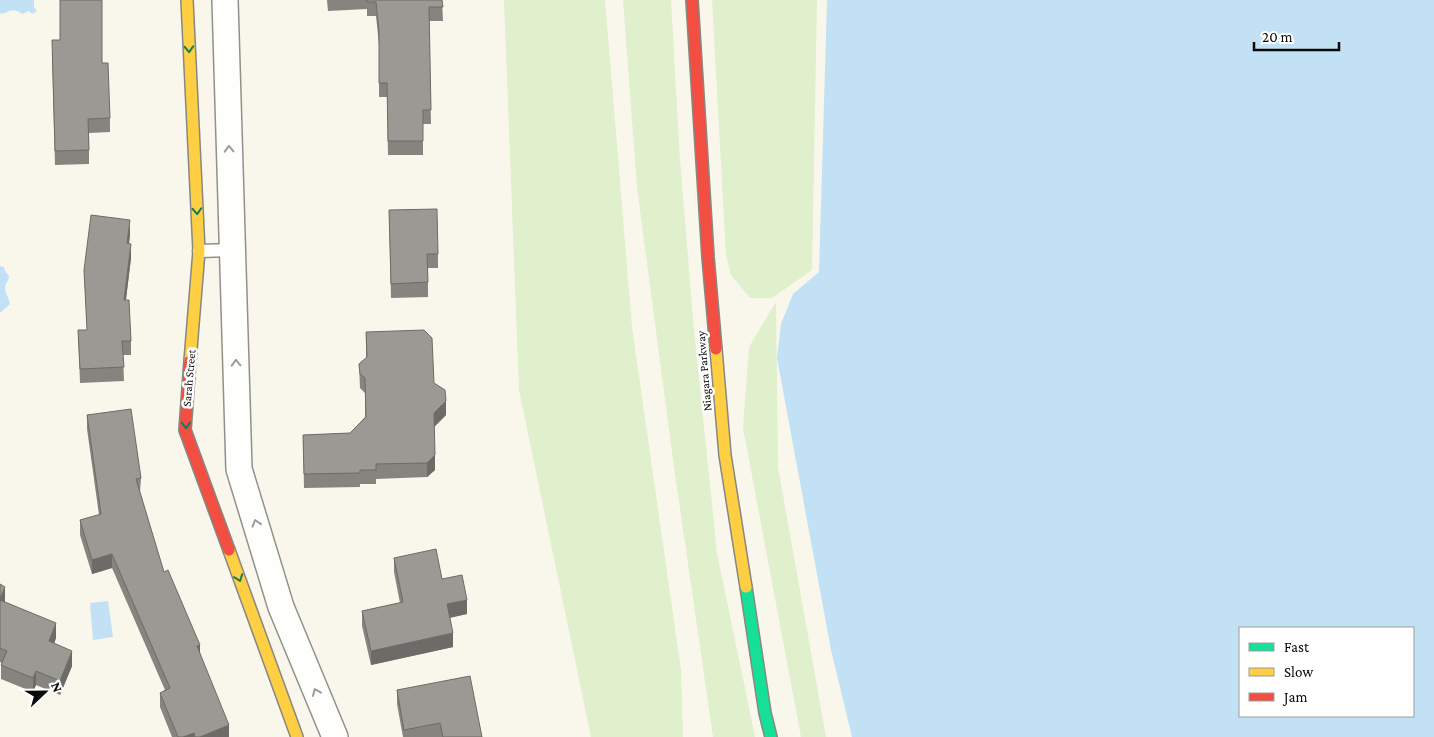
<svg xmlns="http://www.w3.org/2000/svg" width="1434" height="737" viewBox="0 0 1434 737" font-family="'Crimson Pro',serif">
  <style>
    .grass { fill: #e0efcc }
    .water { fill: #c2e1f4; fill-rule: evenodd }
    .lines { fill: none; stroke-linecap: round; stroke-linejoin: round }
    .lane-casing { stroke: #91908b; stroke-width: 15 }
    .street-casing { stroke: #91908b; stroke-width: 28 }
    .fast-casing { stroke: #888782; stroke-width: 14 }
    .slow-casing { stroke: #888782; stroke-width: 14 }
    .jam-casing { stroke: #888782; stroke-width: 14 }
    .lane { stroke: #fefefc; stroke-width: 12 }
    .street { stroke: #fefefc; stroke-width: 25 }
    .fast { stroke: #16e098; stroke-width: 11 }
    .slow { stroke: #ffcf43; stroke-width: 11 }
    .jam { stroke: #f24e42; stroke-width: 11 }
    .wall { fill: #85847e }
    .shaded-wall { fill: #6c6b67 }
    .building { fill: #9b9993; stroke: #6c6b67 }
    .oneway { stroke: #107f58 }
    .oneway2 { stroke: #9c9c9b }
    .labels { text-anchor: middle; dominant-baseline: central; stroke-width: 5; stroke-linejoin: round; paint-order: stroke }
    .street-label { font-size: 12px; fill: #090909; stroke: #fff }
  </style>
  <rect width="100%" height="100%" fill="#f9f7ec"/>
  <path class="grass" d="M504 0H605L632 327 681 670 683 737H591L519 390Z
    M623 0H671L680 160 694 330 717 553 755 737H713L673 460 637 187Z
    M712 0H817L812 270 772 298H750L731 275 726 255Z
    M776 302 778 467 826 737H801L743 428 749 347Z"/>
  <path class="water" d="M0 0H34V7L37 11 32 14 29 11 22 14C15 8 9 11 2 14L0 13Z
    M827 0H1434V737H852L831 650 777 358 781 324 793 294 819 272ZM1240 628H1413V716H1240Z
    M0 266 4 267 5 271 9 276C9 281 5 283 5 288 5 293 9 298 10 304L0 313Z
    M108 601 113 637 93 640 90 603Z"/>
  <g class="lines">
    <g class="lane-casing">
      <path id="lane" d="M199 251 232 250"/>
    </g>
    <g class="street-casing">
      <path id="street" d="M225 0 239 469 281 607 335 737"/>
    </g>
    <g class="fast-casing">
      <path id="fast" d="M746 587 765 713 771 737"/>
    </g>
    <g class="slow-casing">
      <path id="slow" d="M187 0 199 251 190 361
        M716 349 725 455 746 587
        M229 550 297 737"/>
    </g>
    <g class="jam-casing">
      <path id="jam" d="M692 0 708 257 716 349
        M190 361 185 430 229 550"/>
    </g>
    <use href="#lane" class="lane"/>
    <use href="#street" class="street"/>
    <use href="#fast" class="fast"/>
    <use href="#slow" class="slow"/>
    <use href="#jam" class="jam"/>
  </g>
  <path class="wall" d="M327 0H442L443 21H429L431 124H423V155H388L387 97H379V45L376 16H367V9L328 11Z
    M60 40 102 63 110 118V132L89 133V164L55 165 52 54Z
    M389 210 438 254V268H428V297L391 298Z
    M130 235 129 243 131 258 126 300 131 341V355H123L124 381 80 383 78 330H87L84 270Z
    M366 332 434 383 446 415 434 427 435 470 427 477 376 479V484H360V487L304 488 303 435 350 433 365 417V393L360 388 359 364 366 358Z
    M87 415 141 478 140 492 164 572 200 655 229 737H172L160 707V693L165 690 112 568 92 574 80 535V520L99 515 87 429Z
    M394 558 442 579 467 614 450 618 453 647 371 665 362 626V611L400 603 394 572Z
    M0 584 5 602 56 638 54 644 72 666 60 695 36 685 33 692 1 679V665L2 663 0 662Z
    M397 690 482 737H403L397 704Z"/>
  <path class="shaded-wall" d="M130 220V235L127 257V243Z
    M131 244V258L124 314V300Z
    M446 401V415L434 427V413Z
    M435 455V470L427 477V463Z
    M112 554V568L92 574V560Z
    M5 587V601L0 613V599Z
    M467 600V614L447 618V604Z
    M56 623V638L49 656V641Z
    M453 633V647L371 665V651Z
    M200 645V659L197 646Z
    M72 651V666L60 695V681Z
    M36 671V685L33 692V678Z
    M229 725V737H200Z
    M194 733V737H183Z"/>
  <path class="building" d="M60 0H102V63H108L110 118 88 119 89 150 55 151 52 40H60Z
    M367 0H442L443 7H429L431 110H423V141H388L387 83H379V31L376 2H367Z
    M437 209 438 254H427L428 282 391 284 389 210Z
    M91 215 130 220 127 243 131 244 124 300H129L131 341H122L124 367 80 369 78 330H87L84 270Z
    M424 330 432 338 434 383 445 390 446 401 434 413 435 455 427 463 376 464V470H360V473L304 474 303 435 350 433 366 417 365 378 360 374 359 364 367 357 366 332Z
    M131 409 141 478 136 479 164 572 168 570 200 645 197 646 229 725 200 737H195L194 733 183 737H178L160 693 170 688 112 554 92 560 80 520 101 514 87 415Z
    M436 549 442 579 462 575 467 600 447 604 453 633 371 651 362 611 403 602 394 558Z
    M0 584 5 587 0 599Z
    M0 600 56 623 49 641 72 651 60 681 36 671 33 678 1 665 7 651 0 648Z
    M470 676 482 737H443L440 723 404 730 397 690Z"/>
  <defs><path id="oneway-chevron" d="M-2-3.5L2.5 0L-2 3.5" fill="none" stroke-width="1.6" stroke-linecap="round" stroke-linejoin="round" transform="scale(1.25)"/></defs>
  <g class="oneway">
    <use href="#oneway-chevron" transform="translate(189 49) rotate(87)"/>
    <use href="#oneway-chevron" transform="translate(197 211) rotate(87)"/>
    <use href="#oneway-chevron" transform="translate(186 425) rotate(89)"/>
    <use href="#oneway-chevron" transform="translate(239 578) rotate(70)"/>
  </g>
  <g class="oneway2">
    <use href="#oneway-chevron" transform="translate(229 149) rotate(-92)"/>
    <use href="#oneway-chevron" transform="translate(236 363) rotate(-92)"/>
    <use href="#oneway-chevron" transform="translate(256 523) rotate(-107)"/>
    <use href="#oneway-chevron" transform="translate(316 692) rotate(-113)"/>
  </g>
  <g class="labels">
    <g class="street-label">
      <text transform="translate(704 371) rotate(-95)">Niagara Parkway</text>
      <text transform="translate(189 378) rotate(-85)">Sarah Street</text>
    </g>
  </g>
  <rect x="1239" y="627" width="175" height="90" fill="#ffffff" stroke="#9d9d9d"/>
  <rect x="1249" y="643" width="25" height="8" fill="#16e098" stroke="#9d9d9d"/>
  <text x="1284" y="652" font-size="15" fill="#090909">Fast</text>
  <rect x="1249" y="668" width="25" height="8" fill="#ffcf43" stroke="#9d9d9d"/>
  <text x="1284" y="677" font-size="15" fill="#090909">Slow</text>
  <rect x="1249" y="693" width="25" height="8" fill="#f24e42" stroke="#9d9d9d"/>
  <text x="1284" y="702" font-size="15" fill="#090909">Jam</text>
  <g transform="translate(45 692) rotate(68)" stroke="#ffffff" stroke-width="4" paint-order="stroke">
  <path d="M0-4L9 19L0 12L-9 19Z" fill="#090909"/>
  <text y="-8" font-size="14" font-weight="bold" text-anchor="middle" fill="#090909">N</text>
  </g>
  <path d="M1254 42v8h85v-8" fill="none" stroke="#090909" stroke-width="2.5"/>
  <text x="1262" y="42" font-size="15" fill="#090909" stroke="#ffffff" stroke-width="4" paint-order="stroke">20 m</text>
</svg>
